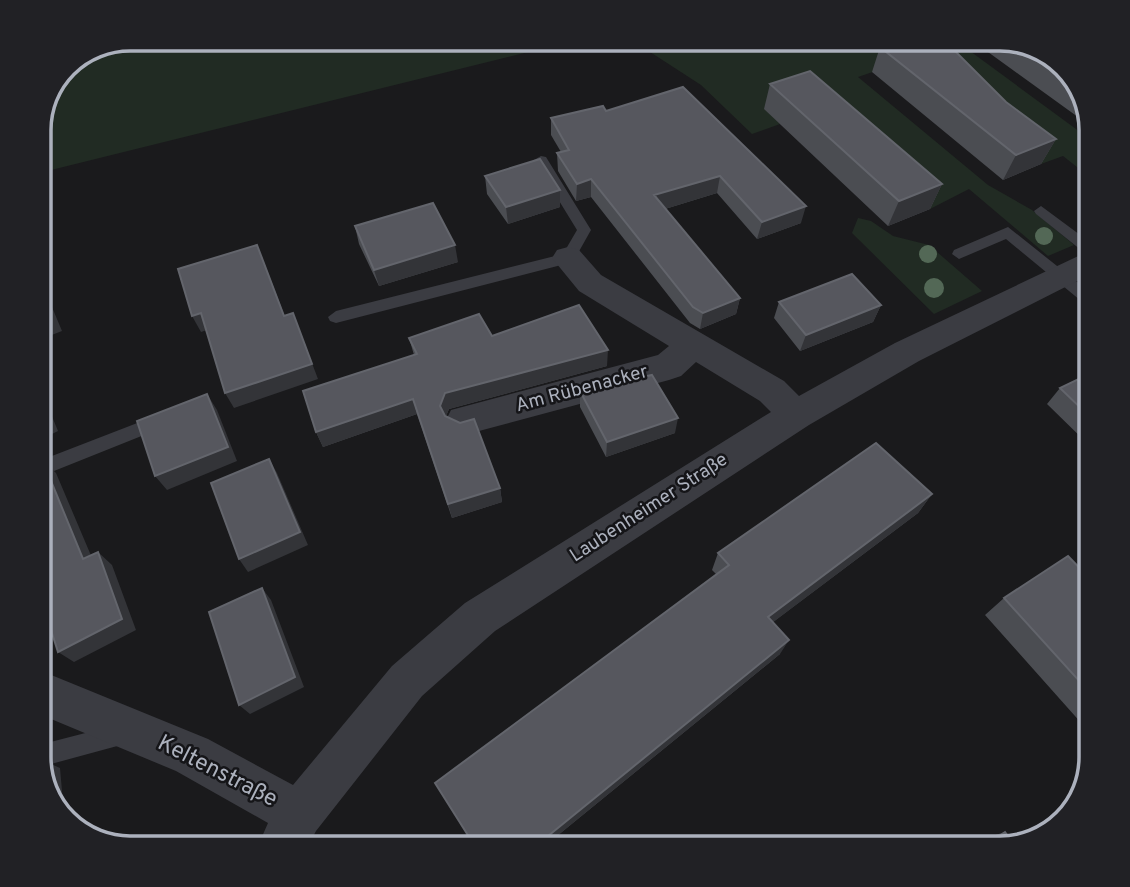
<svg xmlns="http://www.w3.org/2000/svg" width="1130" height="887" viewBox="0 0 1130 887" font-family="Overpass,sans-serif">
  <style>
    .green { fill: #212b23 }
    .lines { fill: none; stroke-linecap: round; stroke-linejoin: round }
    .service { fill: #3b3c42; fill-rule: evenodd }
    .minor { fill: #3b3c42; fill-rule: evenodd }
    .tree { fill: #536856 }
    .wall { fill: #4b4d52 }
    .shaded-wall { fill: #333438 }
    .building { fill: #56575e; stroke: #63656c; stroke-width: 2 }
    .labels { text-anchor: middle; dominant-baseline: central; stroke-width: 5; stroke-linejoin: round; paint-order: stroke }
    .street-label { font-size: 19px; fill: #acb1bd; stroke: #151518 }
    .near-street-label { font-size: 23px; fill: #acb1bd; stroke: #151518 }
    .rim { fill: none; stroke: #acb1bd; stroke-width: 3.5 }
  </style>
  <rect width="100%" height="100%" fill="#1a1a1c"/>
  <path class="green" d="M129 39H581L39 173V123L69 61Z
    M630 39H970L959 43 1091 140V178L1063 156 1041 164 908 60 858 77 988 185 1032 210 1074 245 1048 256 969 189 930 209 803 96 765 109 780 124 752 134 701 85Z
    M858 218 871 221 893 236 929 245 982 291 934 314 852 233Z"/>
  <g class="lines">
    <path class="service" d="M541 156 546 157 591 230 573 262 336 323 330 321 328 317 336 311 563 254 577 230 534 160Z
      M1041 206 1091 243V255L1086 254 1036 214 1034 211Z
      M1008 227 1091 293V307L1086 305 1006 239 959 259 952 254 954 250Z
      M158 415 164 417 167 422 164 427 39 477V461Z
      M124 723 132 726 135 734 132 742 40 767 39 745Z"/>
    <path class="minor" d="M568 247 579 250 601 275 784 381 799 396 895 343 1091 250V274L919 361 809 425 495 631 422 696 316 831 307 848H257L268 823 176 771 39 714V670L208 739 293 785 392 666 465 603 771 412 760 401 696 362 681 376 669 380 464 435 451 430 446 420 451 410 658 355 669 346 579 291 552 258 557 250Z"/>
  </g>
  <g class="tree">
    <circle cx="1044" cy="236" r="9"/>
    <circle cx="928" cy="254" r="9"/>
    <circle cx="934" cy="288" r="10"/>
  </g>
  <path class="wall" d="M1001 38 1060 61 1089 125 970 39Z
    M880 47 1056 139 1041 164 1003 180 872 72Z
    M770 84 942 184 930 209 888 226 764 109Z
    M683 87 801 223 757 239 717 193 665 209 740 298 736 314 700 329 690 323 591 197 576 201 558 171 557 153 561 152 551 135V118L606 111Z
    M485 176 560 190V207L508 224 487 194Z
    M355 226 458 262 379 286 359 244Z
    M779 302 881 305 873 322 800 351 774 318Z
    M492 336 607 366 449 409 446 416 500 488 502 502 452 518 417 414 323 447 316 432 414 355 409 338Z
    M1091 373V447L1047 404 1060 388Z
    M580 391 675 433 606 457 580 407Z
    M932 494 918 513 773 622 780 654 541 849 476 848 716 574 712 570 718 553Z
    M1091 580V734L985 615 1004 598Z
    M1005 832 1001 849H969L983 839Z"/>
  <path class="shaded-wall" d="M1056 139 1041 164 1003 180 1016 155Z
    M720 176 717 193 652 213 654 195Z
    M591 179V197L576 201 577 184Z
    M942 184 930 209 888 226 899 201Z
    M560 190V207L508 224 506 207Z
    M806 206 801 223 757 239 762 222Z
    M257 245 264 262 291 332 284 316Z
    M455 245 458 262 379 286 374 270Z
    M39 276 62 331 39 340Z
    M740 298 736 314 700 329 703 313Z
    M881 305 873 322 800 351 806 335Z
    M201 313 210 329 201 332 192 316Z
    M293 313 318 379 234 408 225 393Z
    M608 350 607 366 449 409 444 421 440 406 445 393Z
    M39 385 58 431 42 439 48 455 39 459Z
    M207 394 217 410 237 461 167 490 155 476Z
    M413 399 417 414 323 447 316 432Z
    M678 418 675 433 606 457 607 442Z
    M42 459 56 473 98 572 83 559Z
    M269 459 277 473 308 545 248 572 239 559Z
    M500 488 502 502 452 518 448 504Z
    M932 494 918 513 760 632 768 617Z
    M98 552 112 565 136 630 74 662 58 652Z
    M262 588 271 600 304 687 250 714 239 705Z
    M789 640 780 654 541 849H532Z
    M51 764 60 768 64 814 53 793Z"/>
  <path class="building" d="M907 38H942L1006 102 1056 139 1016 155 880 47Z
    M1029 49 1060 61 1067 75Z
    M810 71 942 184 899 201 770 84Z
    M683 87 806 206 762 222 720 176 654 195 740 298 703 313 693 307 591 179 577 184 557 153 569 150 551 118 603 106 606 111Z
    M540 159 560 190 506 207 485 176Z
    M433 203 455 245 374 270 355 226Z
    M257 245 284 316 293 313 312 364 225 393 201 313 192 316 178 269Z
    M852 274 881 305 806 335 779 302Z
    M39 289 49 314 39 318Z
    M579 305 608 350 445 393 440 406 445 416 460 423 474 419 500 488 448 504 413 399 316 432 303 391 417 354 409 338 479 314 492 336Z
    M1091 373V418L1060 388Z
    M652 375 678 418 607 442 580 391Z
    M207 394 228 447 155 476 137 421Z
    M39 403 44 416 39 419Z
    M876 443 932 494 768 617 789 640 532 849 476 848 435 783 729 565 718 553Z
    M42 459 83 559 98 552 122 619 58 652 39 592V460Z
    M269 459 300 532 239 559 211 483Z
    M1068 556 1091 580V694L1004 598Z
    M262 588 295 677 239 705 209 612Z
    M51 764 53 793 41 768Z
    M1005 832 1013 843 1001 849H980Z"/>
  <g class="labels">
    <g class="street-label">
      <text transform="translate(582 389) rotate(-15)">Am Rübenacker</text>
      <text transform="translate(649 508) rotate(-33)">Laubenheimer Straße</text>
    </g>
    <g class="near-street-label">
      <text transform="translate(217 772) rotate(27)">Keltenstraße</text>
    </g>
  </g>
  <path d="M0 0H1130V887H0ZM130 51H1000A79 79 0 0 1 1079 130V757A79 79 0 0 1 1000 836H130A79 79 0 0 1 51 757V130A79 79 0 0 1 130 51Z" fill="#212125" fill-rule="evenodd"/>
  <path class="rim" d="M130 51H1000A79 79 0 0 1 1079 130V757A79 79 0 0 1 1000 836H130A79 79 0 0 1 51 757V130A79 79 0 0 1 130 51Z"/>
</svg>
